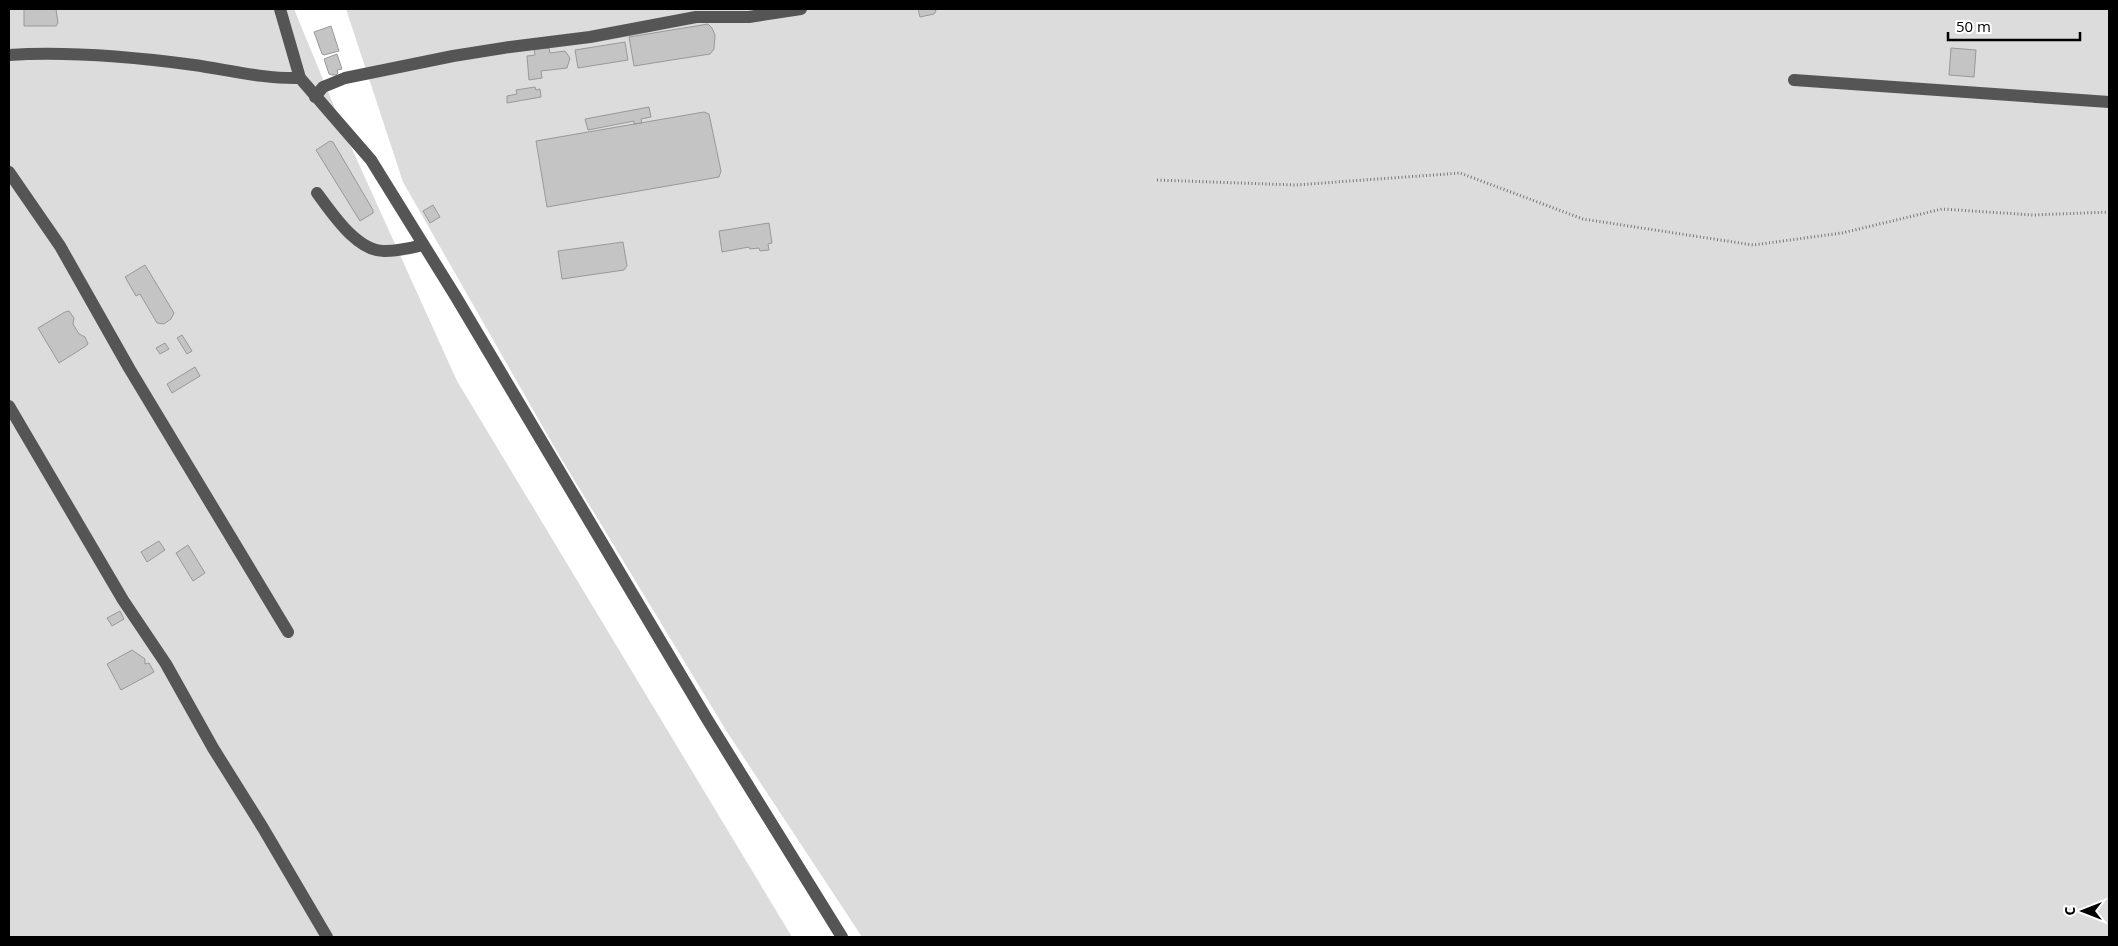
<svg xmlns="http://www.w3.org/2000/svg" width="2118" height="946" viewBox="0 0 2118 946" font-family="'Open Sans',sans-serif">
  <style>
    .grass { fill: #dcdcdc }
    .building { fill: #c4c4c4; stroke: #999 }
    .lines { fill: none; stroke-linecap: round; stroke-linejoin: round }
    .path { stroke: #777; stroke-width: 3; stroke-dasharray: 1 2.5; stroke-linecap: butt }
    .minor { stroke: #555; stroke-width: 12 }
  </style>
  <rect width="100%" height="100%" fill="#fff"/>
  <path class="grass" d="M9 9H294L348 140 457 381 792 937H9Z
    M346 9H2109V937H862L727 732 556 450 403 182Z"/>
  <path class="building" d="M24 9H56L58 23 56 26H24Z
    M918 9H935L936 11 934 14 920 17Z
    M708 24 712 28 715 35 714 49 710 54 634 66 629 37Z
    M331 26 339 51 324 55 322 54 314 32Z
    M625 42 628 60 578 68 575 50Z
    M549 48 550 53 565 51 570 58 567 68 541 71 542 78 529 80 527 56 535 55 534 49Z
    M1951 48 1976 50 1974 77 1949 75Z
    M337 54 342 69 337 70 338 73 336 75H332L329 74 324 59Z
    M535 87 536 90 540 89 541 97 507 103V96L517 94 516 90Z
    M649 107 651 117 641 119 642 123 634 124V121L588 130 585 119Z
    M704 112 709 114 721 171 719 177 547 207 536 141Z
    M330 141 333 142 373 210V213L360 221 316 150Z
    M433 205 440 217 430 223 423 211Z
    M769 223 772 243 768 244 769 250 760 251 759 248 750 249 749 247 722 252 719 231Z
    M623 242 627 266 624 270 562 279 558 251Z
    M145 265 174 313 171 319 164 324 157 323 140 294 136 296 125 277Z
    M69 311 74 318 73 324 79 334 85 337 88 344 86 346 59 363 38 328 65 312Z
    M182 335 192 351 187 354 177 338Z
    M165 343 169 349 160 354 156 348Z
    M195 367 200 376 172 393 167 384Z
    M159 541 165 550 147 562 141 552Z
    M188 545 205 573 193 581 176 553Z
    M120 611 124 619 112 626 107 618Z
    M132 650 145 659V664L149 663 154 672 121 690 107 664Z"/>
  <g class="lines">
    <path class="path" d="M1157 180 1296 185 1460 173 1583 219 1753 245 1842 233 1942 209 2033 215 2109 212"/>
    <path class="minor" d="M280 9 300 78 371 160 456 297 707 719 842 937
      M9 55C70 51 134 57 194 65 229 70 264 79 300 78
      M1794 80 2109 102
      M315 97 323 87 345 78 453 56 510 47 590 37 696 17H749L801 9
      M9 172 60 246 129 368 288 632
      M317 193C332 213 357 252 385 251 398 251 411 248 423 245
      M9 406 123 600 166 664 213 748 263 828 327 937"/>
  </g>
  <rect width="2118" height="946" fill="none" stroke="#000000" stroke-width="20"/>
  <g transform="translate(2083 911) rotate(270)" stroke="#ffffff" stroke-width="4" paint-order="stroke">
  <path d="M0-4L9 19L0 12L-9 19Z" fill="#000000"/>
  <text y="-8" font-size="14" font-weight="bold" text-anchor="middle" fill="#000000">С</text>
  </g>
  <path d="M1948 32v8h132v-8" fill="none" stroke="#000000" stroke-width="2.5"/>
  <text x="1956" y="32" font-size="15" fill="#000000" stroke="#ffffff" stroke-width="4" paint-order="stroke">50 m</text>
</svg>
